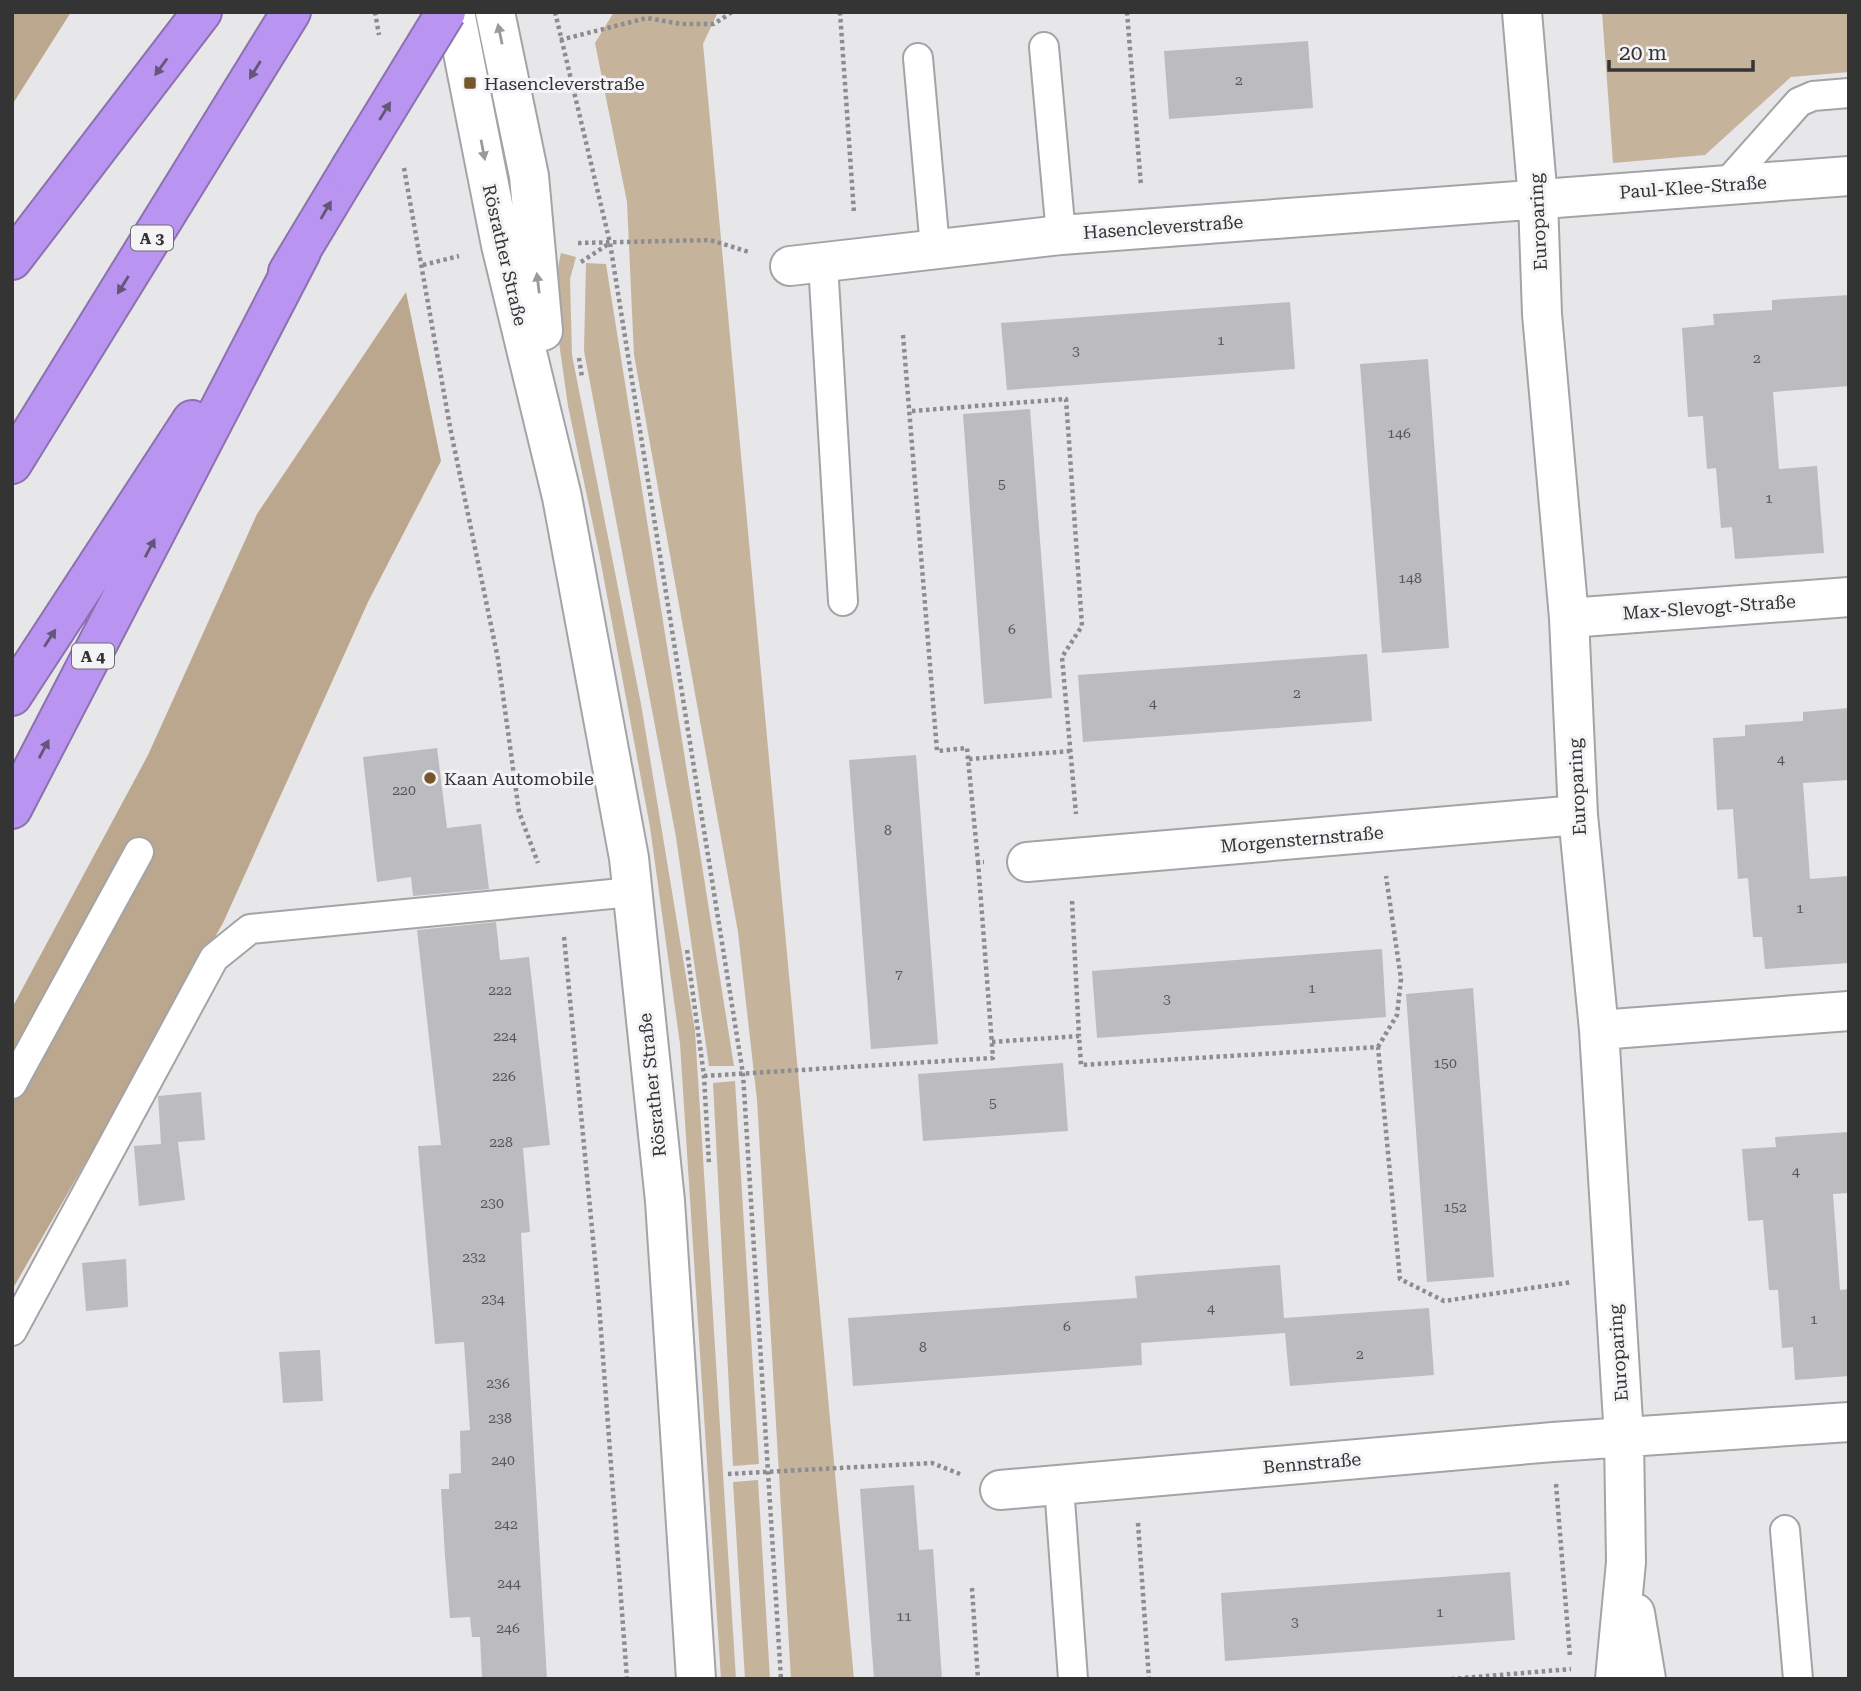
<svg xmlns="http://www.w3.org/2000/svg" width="1861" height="1691" viewBox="0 0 1861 1691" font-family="'Roboto Serif',serif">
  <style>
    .green { fill: #c5b39c }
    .forest { fill: #bba78e }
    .building { fill: #bcbbbe }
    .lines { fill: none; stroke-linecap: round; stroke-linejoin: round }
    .service-casing { stroke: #a4a3a6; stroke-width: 32 }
    .minor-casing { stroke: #a4a3a6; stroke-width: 42 }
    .secondary-casing { stroke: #a4a3a6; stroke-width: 42 }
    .motorway-casing { stroke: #8b72af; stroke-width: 42 }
    .path { stroke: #8d8c8e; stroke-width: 4.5; stroke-dasharray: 3.5 3.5; stroke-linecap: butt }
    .service { stroke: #fff; stroke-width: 28 }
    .minor { stroke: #fff; stroke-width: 38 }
    .secondary { stroke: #fff; stroke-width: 38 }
    .motorway { stroke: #b994f0; stroke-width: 38 }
    .motorway-bridge-casing { stroke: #8b72af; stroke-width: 42; stroke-linecap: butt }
    .motorway-bridge { stroke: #b994f0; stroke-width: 38 }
    .oneway { fill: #9a9a9a }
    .oneway2 { fill: #635676 }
    .poi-dot { fill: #76572c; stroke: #f4f3f6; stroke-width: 2.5 }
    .labels { text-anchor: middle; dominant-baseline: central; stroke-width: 6; stroke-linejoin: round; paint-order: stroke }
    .number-label { font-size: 14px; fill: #575657 }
    .shield { fill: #f4f3f6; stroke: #6e6d6f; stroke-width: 2 }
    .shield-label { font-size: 16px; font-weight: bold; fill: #353435 }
    .poi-label { font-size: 18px; fill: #353435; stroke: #f4f3f6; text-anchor: start }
    .street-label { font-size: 18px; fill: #353435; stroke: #f4f3f6 }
  </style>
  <rect width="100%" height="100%" fill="#e7e6e9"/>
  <path class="green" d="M614 12H718L703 44 854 1679H791L757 1100 738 932 634 355 627 202 595 43Z
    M1602 12H1849V72L1791 77 1705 155 1613 163Z
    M561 253 576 257 570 279 572 355 641 704 695 1031 736 1679H721L680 1044 650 827 600 558 568 406 556 321 555 282Z
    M586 263 606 264 734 1066H709L676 837 584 351Z
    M735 1081 759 1464 733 1466 713 1083Z
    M758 1480 770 1679H745L733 1482Z"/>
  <path class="forest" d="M12 12H71L12 105Z
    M406 292 441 461 368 602 223 923 12 1290V1008L148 755 257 514Z"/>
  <path class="building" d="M1308 41 1313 108 1169 119 1164 51Z
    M1849 295V386L1773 392 1779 469 1817 466 1824 553 1735 559 1732 527 1721 528 1716 468 1707 469 1703 416 1688 417 1682 328 1714 325 1713 314 1772 310V300Z
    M1290 302 1295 369 1007 390 1001 323Z
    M1428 359 1449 648 1382 653 1360 364Z
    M1030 409 1052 698 984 704 963 414Z
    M1367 654 1372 721 1083 742 1078 675Z
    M1849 708V780L1803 783 1810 879 1849 876V963L1765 969 1762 937H1753L1748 878 1738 879 1733 809 1717 810 1713 738 1745 736V725L1803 721V712Z
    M437 748 447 828 481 824 489 889 413 896 411 877 377 882 363 757Z
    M916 755 938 1044 871 1049 849 760Z
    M496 922 500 960 529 957 550 1145 523 1148 530 1232 521 1233 547 1679H482L480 1637H472L470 1617 450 1618 445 1556 441 1489H449V1474L461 1473 460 1431 470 1430 464 1342 435 1344 418 1146 441 1145 417 930Z
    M1382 949 1386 1017 1097 1038 1092 971Z
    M1473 988 1494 1277 1427 1282 1406 994Z
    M1063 1063 1068 1131 923 1141 918 1074Z
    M201 1092 205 1140 178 1142 185 1200 139 1206 134 1146 161 1144 158 1096Z
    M1849 1132V1193L1833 1194 1840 1290 1849 1289V1376L1795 1380 1793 1347 1782 1348 1778 1290H1769L1763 1220 1748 1221 1742 1149 1776 1147 1775 1137Z
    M126 1259 128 1307 86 1311 82 1263Z
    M1280 1265 1284 1318 1429 1308 1434 1375 1290 1386 1285 1333 1141 1343 1142 1365 853 1386 848 1318 1137 1298 1135 1276Z
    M320 1350 323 1401 283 1403 279 1352Z
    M914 1485 919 1550 933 1549 942 1679H874L860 1489Z
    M1510 1572 1515 1640 1225 1661 1221 1593Z"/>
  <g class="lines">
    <g class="service-casing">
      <path id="service" d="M1044 47 1061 235
        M918 58 935 248
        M1726 184 1799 102 1813 96 1849 93
        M823 263 843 601
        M12 1084 139 852
        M12 1331 214 958 250 929 632 892
        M1059 1486 1073 1679
        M1785 1530 1798 1679"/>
    </g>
    <g class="minor-casing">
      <path id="minor" d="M1522 12 1538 200 1542 314 1569 618 1578 815 1599 1030 1624 1438 1626 1562 1615 1679
        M790 266 1061 235 1849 176
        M1569 618 1849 597
        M1027 862 1578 815
        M1599 1030 1849 1011
        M1000 1490 1553 1442 1849 1422
        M1635 1613 1646 1679"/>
    </g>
    <g class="secondary-casing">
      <path id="secondary" d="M455 12 501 245 562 497 629 858 665 1201 696 1679
        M495 12 529 176 543 331"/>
    </g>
    <g class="motorway-casing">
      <path id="motorway" d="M12 260 202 12
        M288 272 350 169
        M12 464 291 12
        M12 696 192 420
        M12 809 301 252"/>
    </g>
    <path class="path" d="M375 12 379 35
      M555 12 610 243 743 1074 781 1679
      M840 12 854 213
      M1127 12 1141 186
      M560 40 647 18 681 24H714L732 12
      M404 168 450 427 498 659 519 812 538 863
      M578 243 710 240 749 252
      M581 262 610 243
      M423 265 459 256
      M903 335 937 751 967 748 978 862H984
      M579 358 582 377
      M912 411 1066 399 1082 626 1062 657 1076 814
      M969 759 1071 751
      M1072 901 1079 1036
      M564 937 598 1291 627 1679
      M687 950 704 1076 709 1164
      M992 1042 1079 1036 1081 1065 1378 1047 1400 1279 1444 1301 1572 1282
      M1378 1047 1397 1015 1401 979 1386 876
      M704 1076 993 1058 978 862
      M728 1474 932 1463 960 1474
      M1556 1484 1570 1657
      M1138 1523 1149 1679
      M972 1588 978 1679
      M1451 1679 1571 1669"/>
    <use href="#service" class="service"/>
    <use href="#minor" class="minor"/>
    <use href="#secondary" class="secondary"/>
    <use href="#motorway" class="motorway"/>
    <g class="motorway-bridge-casing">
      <path id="motorway-bridge" d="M350 169 446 12"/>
    </g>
    <use href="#motorway-bridge" class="motorway-bridge"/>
  </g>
  <defs><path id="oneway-solid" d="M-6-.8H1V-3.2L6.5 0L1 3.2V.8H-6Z" transform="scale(1.75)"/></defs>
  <g class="oneway">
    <use href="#oneway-solid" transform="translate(500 34) rotate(-102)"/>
    <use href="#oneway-solid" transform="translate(483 150) rotate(79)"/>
    <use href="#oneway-solid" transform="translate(538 283) rotate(-97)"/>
  </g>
  <g class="oneway2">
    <use href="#oneway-solid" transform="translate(161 67) rotate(126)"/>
    <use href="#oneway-solid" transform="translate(255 70) rotate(122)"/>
    <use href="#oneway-solid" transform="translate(385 111) rotate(-58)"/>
    <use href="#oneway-solid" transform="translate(326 210) rotate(-60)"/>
    <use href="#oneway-solid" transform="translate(123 285) rotate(122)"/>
    <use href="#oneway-solid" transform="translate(150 548) rotate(-62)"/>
    <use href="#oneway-solid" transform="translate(50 638) rotate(-57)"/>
    <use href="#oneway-solid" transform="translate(44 749) rotate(-62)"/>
  </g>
  <g class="poi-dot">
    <rect x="463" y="76" width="14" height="14" rx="3.5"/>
    <circle cx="430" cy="778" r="7"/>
  </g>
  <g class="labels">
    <g class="number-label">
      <text x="1239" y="80">2</text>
      <text x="1221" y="340">1</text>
      <text x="1076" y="351">3</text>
      <text x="1757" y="358">2</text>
      <text x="1399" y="433">146</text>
      <text x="1002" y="484">5</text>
      <text x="1769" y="498">1</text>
      <text x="1410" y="578">148</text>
      <text x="1012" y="629">6</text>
      <text x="1297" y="693">2</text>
      <text x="1153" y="703">4</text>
      <text x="1781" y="759">4</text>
      <text x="404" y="790">220</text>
      <text x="888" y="830">8</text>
      <text x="1800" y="908">1</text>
      <text x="899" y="974">7</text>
      <text x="1312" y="988">1</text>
      <text x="500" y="990">222</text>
      <text x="1167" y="999">3</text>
      <text x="505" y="1036">224</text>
      <text x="1445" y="1063">150</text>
      <text x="504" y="1076">226</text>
      <text x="993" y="1103">5</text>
      <text x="501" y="1142">228</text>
      <text x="1796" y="1171">4</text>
      <text x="492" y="1203">230</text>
      <text x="1455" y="1207">152</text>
      <text x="474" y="1257">232</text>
      <text x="493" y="1299">234</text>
      <text x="1211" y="1308">4</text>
      <text x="1814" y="1319">1</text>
      <text x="1067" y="1326">6</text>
      <text x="923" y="1347">8</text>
      <text x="1360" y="1354">2</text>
      <text x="498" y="1383">236</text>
      <text x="500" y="1418">238</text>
      <text x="503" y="1460">240</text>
      <text x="506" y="1524">242</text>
      <text x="509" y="1583">244</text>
      <text x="1440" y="1612">1</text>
      <text x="904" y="1616">11</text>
      <text x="1295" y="1622">3</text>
      <text x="508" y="1628">246</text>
    </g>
    <g class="shield">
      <rect x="131" y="225.5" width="42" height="25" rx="5"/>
      <rect x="72" y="643.5" width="42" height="25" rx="5"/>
    </g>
    <g class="shield-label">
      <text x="152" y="238">A 3</text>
      <text x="93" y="656">A 4</text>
    </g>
    <g class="poi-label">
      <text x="484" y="83">Hasencleverstraße</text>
      <text x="444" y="778">Kaan Automobile</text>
    </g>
    <g class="street-label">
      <text transform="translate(1693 187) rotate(-4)">Paul-Klee-Straße</text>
      <text transform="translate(1538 222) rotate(-93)">Europaring</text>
      <text transform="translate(1163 227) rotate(-4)">Hasencleverstraße</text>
      <text transform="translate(505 255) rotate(77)">Rösrather Straße</text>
      <text transform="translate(1709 607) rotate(-4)">Max-Slevogt-Straße</text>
      <text transform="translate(1577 787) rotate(-93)">Europaring</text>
      <text transform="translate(1302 839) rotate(-5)">Morgensternstraße</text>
      <text transform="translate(652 1085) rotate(-96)">Rösrather Straße</text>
      <text transform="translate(1618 1353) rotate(-94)">Europaring</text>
      <text transform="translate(1312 1463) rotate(-5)">Bennstraße</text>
    </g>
  </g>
  <rect width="1861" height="1691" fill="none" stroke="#353435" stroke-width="28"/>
  <path d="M1609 60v10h144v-10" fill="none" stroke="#353435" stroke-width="3.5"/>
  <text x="1619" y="60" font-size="21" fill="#353435" stroke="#f4f3f6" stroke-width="5" paint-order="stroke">20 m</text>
</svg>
